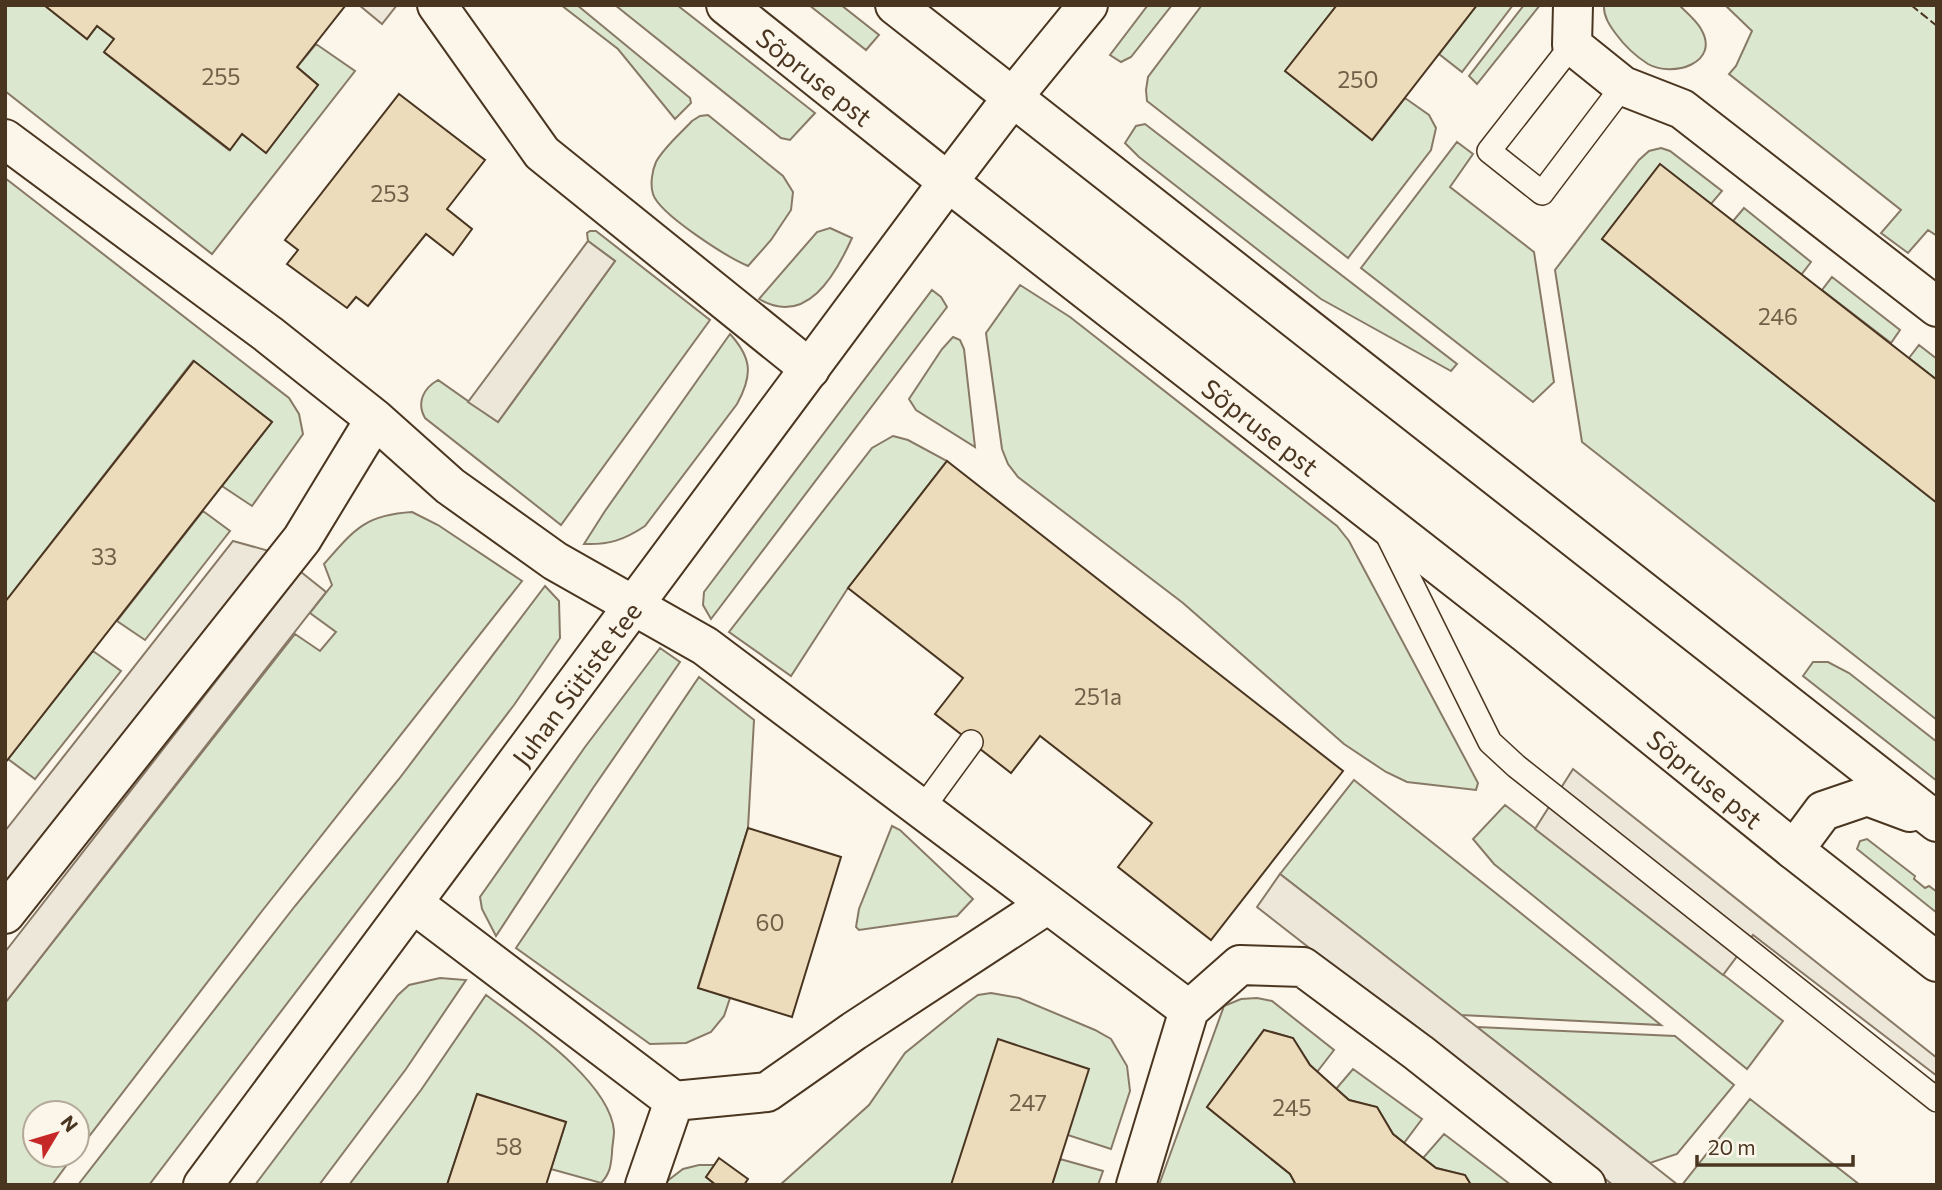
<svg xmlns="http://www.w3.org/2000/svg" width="1942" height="1190" viewBox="0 0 1942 1190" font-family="Commissioner,sans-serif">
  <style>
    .green { fill: #dce7d0; stroke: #887966; stroke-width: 2 }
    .parking { fill: #ede7d9; stroke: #887966; stroke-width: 2 }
    .building { fill: #ecdcbc; stroke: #4a3520; stroke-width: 2 }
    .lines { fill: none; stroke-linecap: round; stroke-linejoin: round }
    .service-casing { stroke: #4a3520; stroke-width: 26 }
    .minor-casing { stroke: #4a3520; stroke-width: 42 }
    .tertiary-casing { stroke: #4a3520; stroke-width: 42 }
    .secondary-casing { stroke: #4a3520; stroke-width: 42 }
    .service { stroke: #fbf6e9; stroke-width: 23 }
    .minor { stroke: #fbf6e9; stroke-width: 38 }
    .tertiary { stroke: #fbf6e9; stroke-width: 38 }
    .secondary { stroke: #fbf6e9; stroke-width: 38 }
    .fence { stroke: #4a3520; stroke-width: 2; stroke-dasharray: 9 3.5; stroke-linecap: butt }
    .labels { text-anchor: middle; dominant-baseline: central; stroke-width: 5; stroke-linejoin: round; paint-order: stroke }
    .number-label { font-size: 23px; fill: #725f47 }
    .street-label { font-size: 26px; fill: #4a3520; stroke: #fbf6e9 }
  </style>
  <rect width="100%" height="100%" fill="#fbf6e9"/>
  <path class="green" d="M5 5H44L87 39 97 26 114 39 105 53 229 150 242 134 266 152 318 85 297 67 316 44 355 71 212 254 5 91Z
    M561 5H577L690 98 691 103 675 119 618 49Z
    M615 5H677L815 113 790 140 781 138Z
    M809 5H841L879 35 866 50Z
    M1148 5H1172L1131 57 1121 62 1110 55Z
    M1202 5H1337L1286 70 1373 139 1405 98 1429 115 1436 128 1431 150 1348 258 1147 101 1146 90 1148 77Z
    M1477 5H1513L1462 72 1439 54Z
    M1524 5H1540L1477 84 1469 76Z
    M1604 5H1679C1686 12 1696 20 1701 29 1721 63 1673 78 1648 64 1637 57 1624 45 1616 34 1610 26 1603 16 1604 5Z
    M1725 5H1937V236L1928 230 1908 253 1881 233 1901 210 1729 74 1736 66 1752 31Z
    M708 115 783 176 793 192 791 210 771 240 748 266C727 257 659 214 653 194 650 185 652 171 656 162 664 147 681 133 692 121L700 116Z
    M1145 124 1457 364 1451 371 1321 299 1139 157 1125 143 1136 126Z
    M1457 142 1473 154 1450 187 1534 252 1554 382 1533 402 1361 268Z
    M1661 148 1670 151 1722 191 1711 204 1660 165 1602 239 1937 503V720L1582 442 1555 270 1639 160 1649 151Z
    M5 178 289 398 299 414 303 434 252 506 222 486 272 422 193 361 5 602Z
    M1744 208 1811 262 1801 275 1733 221Z
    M830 228 852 238C835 276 806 327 759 299L817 232Z
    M590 231H596L710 320 561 525 425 418C416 402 424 388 438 380L498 422 615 261 588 241 587 233Z
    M1832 277 1900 330 1891 343 1822 290Z
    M1020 285 1070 317 1337 526 1349 541 1478 783 1476 790 1407 782 1386 772 1344 744 1183 603 1018 477 1008 464 1002 449 986 333Z
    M932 290 941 297 947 307 711 619 703 605 704 592Z
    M730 334C752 358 753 375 737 404L645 526C624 540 609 545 584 544L605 511Z
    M953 337 960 340 964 349 975 447 916 410 909 399 942 349Z
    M1919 345 1937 359V380L1909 358Z
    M893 436 908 440 947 461 848 588 791 676 729 632 872 448Z
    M203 511 230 531 145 640 117 621Z
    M412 512 438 525 522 581 262 911 77 1152V1113H35V1155H74L52 1185H5V1003L295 634 320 651 336 632 310 613 332 585 324 564C354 530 364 515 412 512Z
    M545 586 559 601 560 638 514 705 149 1185H78L295 906 399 779Z
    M660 648 680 662 593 788 496 936 482 909 480 897 585 747Z
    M93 651 121 671 35 779 8 759Z
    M1813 662H1828L1849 673 1937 742V781L1803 676Z
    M699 677 754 720 748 828 698 987 730 998 724 1016 711 1032 686 1043 650 1044 516 948Z
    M1354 780 1661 1025 1461 1015 1280 874Z
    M1505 805 1783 1021 1747 1069 1494 864 1473 839Z
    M892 826 900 830 973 899 957 916 859 930 856 927 859 909Z
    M1867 839 1915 876 1914 879 1925 888 1929 886 1937 892V913L1857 849 1860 841Z
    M440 978 466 980 406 1069 319 1185H255L398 995 409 985Z
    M991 993 1019 998 1095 1030 1111 1039 1127 1066 1130 1091 1111 1149 1068 1135 951 1185H780L869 1105 905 1053 967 1003 978 995Z
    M486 995C523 1023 610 1081 614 1131 614 1138 612 1146 612 1153 611 1165 610 1174 601 1183L551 1169 566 1122 477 1094 447 1185H349L421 1090Z
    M1257 998 1272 1001 1334 1050 1317 1072 1310 1065 1293 1038 1264 1030 1207 1107 1290 1174 1296 1185H1159L1224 1006 1241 999Z
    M1477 1027 1675 1036 1734 1085 1677 1154 1650 1163Z
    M1353 1069 1422 1119 1404 1143 1393 1134 1377 1107 1349 1100 1336 1089Z
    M1750 1099 1860 1185H1682Z
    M1444 1134 1511 1185H1471L1465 1175 1436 1168 1423 1158Z
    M1060 1159 1103 1171 1098 1185H1052Z
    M699 1165H715L706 1177 716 1185H662L683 1169Z"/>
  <path class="parking" d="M359 5H397L382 24Z
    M588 241 615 261 498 422 468 402Z
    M233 541 269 551 5 887V831Z
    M301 572 326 592 5 1003V952Z
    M1573 769 1937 1058V1076L1753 935 1723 975 1535 829Z
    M1280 874 1477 1027 1678 1185H1613L1257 907Z"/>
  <path class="building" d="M44 5H344L345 6 297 67 318 85 266 153 242 134 230 150 104 52 114 39 97 26 87 39Z
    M1337 5H1477L1372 140 1285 71Z
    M399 94 485 160 447 209 472 229 453 255 426 234 368 306 356 297 347 308 287 264 298 250 285 240Z
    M1660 164 1937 380V503L1602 239Z
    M194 361 272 422 5 763V602Z
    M947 461 1343 771 1211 940 1118 867 1152 823 1040 736 1011 773 935 714 963 678 848 588Z
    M748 828 841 857 792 1017 698 988Z
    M1264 1030 1293 1038 1310 1065 1349 1100 1377 1107 1393 1134 1436 1168 1465 1175 1471 1185H1296L1290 1174 1207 1107Z
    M998 1039 1089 1069 1052 1185H951Z
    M477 1094 566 1122 546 1185H447Z
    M719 1158 748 1179 744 1185H716L706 1177Z"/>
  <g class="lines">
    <g class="service-casing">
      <path id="service" d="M1572 45 1489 151 1542 193 1623 86
        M1386 532 1490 742 1516 766 1937 1100
        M922 809 971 742"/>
    </g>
    <g class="minor-casing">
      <path id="minor" d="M437 5 542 153 810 369
        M1573 5 1572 45 1623 86 1682 109 1937 307
        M5 139 268 334 375 419 450 486 555 561 705 646 1048 904
        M414 904 674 1101 767 1092 854 1031 1048 904 1189 1010 1240 965 1303 967 1419 1053 1586 1185
        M5 914 302 539 375 419
        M645 1185 674 1101
        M1136 1185 1189 1010"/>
    </g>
    <g class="tertiary-casing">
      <g id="tertiary">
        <path id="s1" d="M203 1185 948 182 1012 98 1088 5"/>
      </g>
    </g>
    <g class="secondary-casing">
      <g id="secondary">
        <path id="s2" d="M726 5 948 182 1527 634 1794 850 1937 962"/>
        <path d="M895 5 1937 822"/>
        <path d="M1794 850 1823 811 1867 796 1910 812"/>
      </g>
    </g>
    <use href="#service" class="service"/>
    <use href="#minor" class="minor"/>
    <use href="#tertiary" class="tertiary"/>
    <use href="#secondary" class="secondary"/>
    <path class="fence" d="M1911 5 1937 26"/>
  </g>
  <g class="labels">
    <g class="number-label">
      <text x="221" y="76">255</text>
      <text x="1358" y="79">250</text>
      <text x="390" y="193">253</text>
      <text x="1778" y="316">246</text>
      <text x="104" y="556">33</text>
      <text x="1098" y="696">251a</text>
      <text x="770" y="922">60</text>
      <text x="1028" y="1102">247</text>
      <text x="1292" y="1107">245</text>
      <text x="509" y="1146">58</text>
    </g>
    <g class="street-label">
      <text stroke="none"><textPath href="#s2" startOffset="114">Sõpruse pst</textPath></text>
      <text stroke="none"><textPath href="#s2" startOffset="681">Sõpruse pst</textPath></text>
      <text stroke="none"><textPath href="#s1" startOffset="625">Juhan Sütiste tee</textPath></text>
      <text stroke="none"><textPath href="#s2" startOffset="1248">Sõpruse pst</textPath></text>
    </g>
  </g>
  <rect width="1942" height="1190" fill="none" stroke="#4a3520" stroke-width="14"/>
  <g transform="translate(56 1134) rotate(52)"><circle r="33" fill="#fbf6e9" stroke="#b4a999" stroke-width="2"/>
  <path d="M0-5L12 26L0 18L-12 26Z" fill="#c62828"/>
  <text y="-10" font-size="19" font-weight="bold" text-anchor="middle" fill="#4a3520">N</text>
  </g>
  <path d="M1697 1155v10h156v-10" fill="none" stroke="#4a3520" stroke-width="3.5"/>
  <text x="1708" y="1155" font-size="21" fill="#4a3520" stroke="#fbf6e9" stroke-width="5" paint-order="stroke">20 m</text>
</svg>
